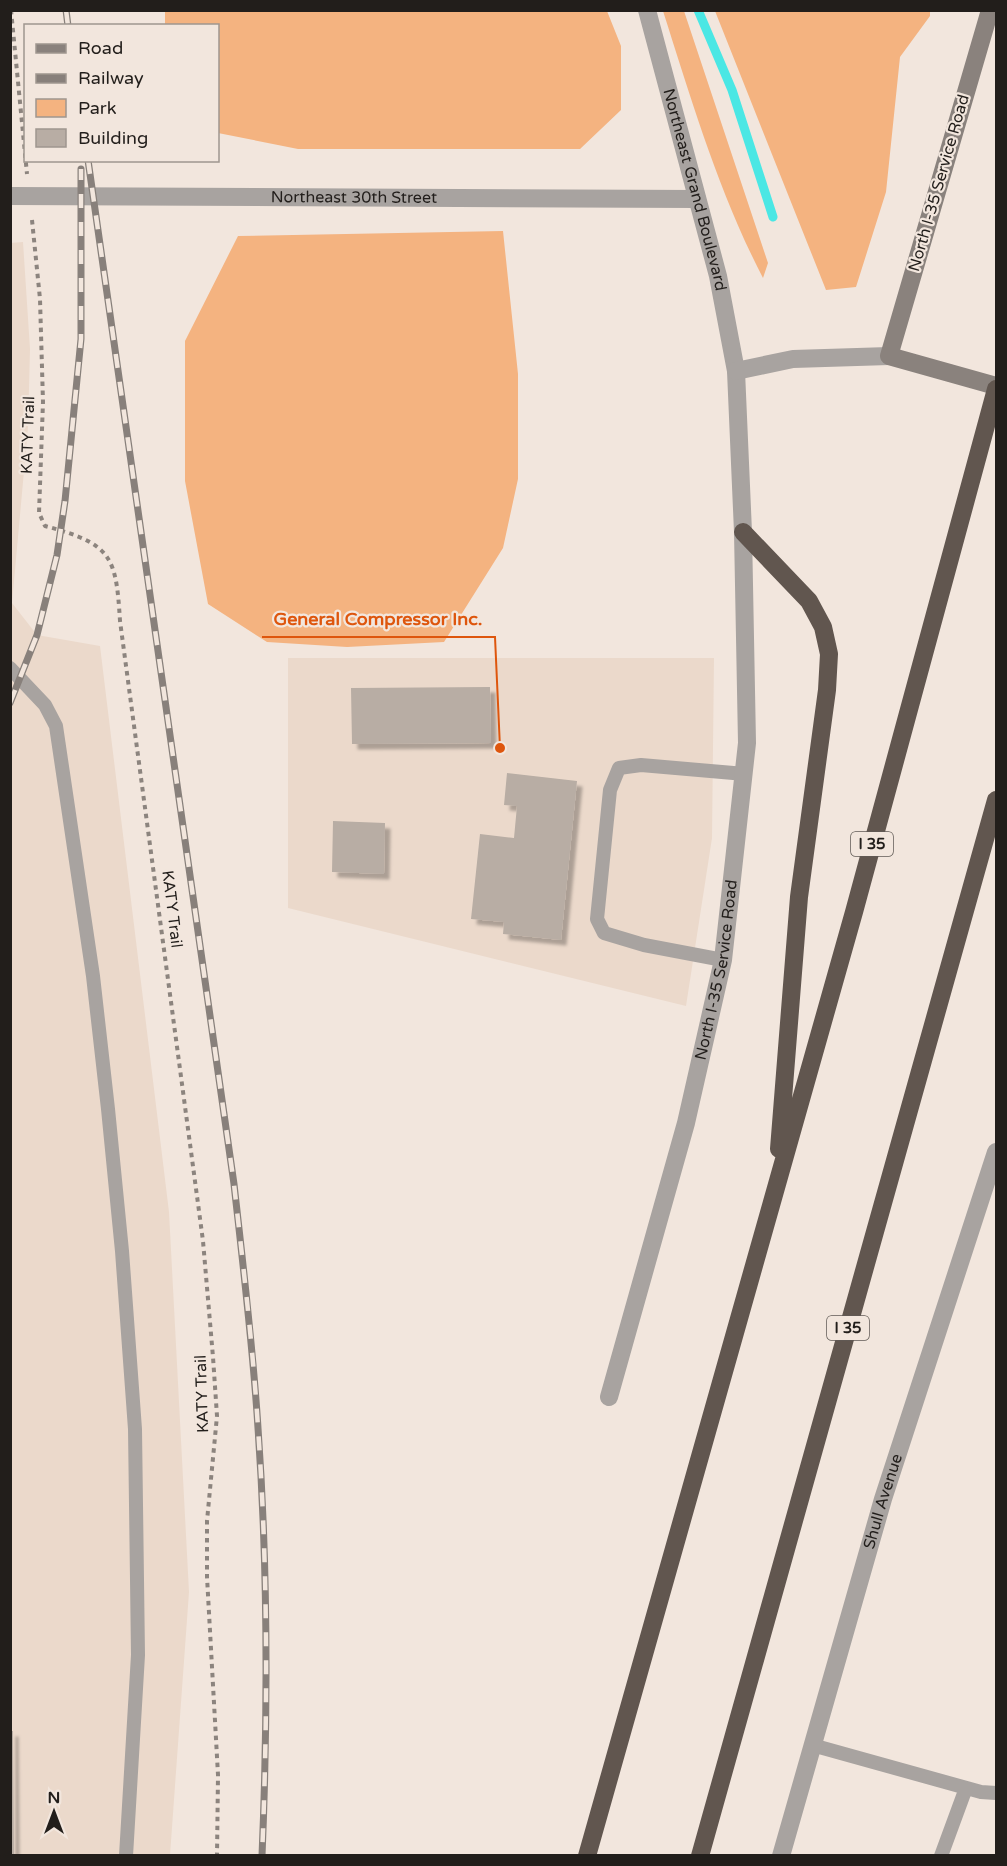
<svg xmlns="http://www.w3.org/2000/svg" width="1007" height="1866" viewBox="0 0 1007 1866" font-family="'Varela Round',sans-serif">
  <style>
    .built { fill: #ebd9cb }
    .green { fill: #f4b380 }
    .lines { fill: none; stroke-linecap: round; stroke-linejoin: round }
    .stream { stroke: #4be7e4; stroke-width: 9 }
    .building { fill: #b8ada4; filter: url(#shadow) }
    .path { stroke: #8c847e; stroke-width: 4; stroke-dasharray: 4.5 4.5; stroke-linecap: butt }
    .service { stroke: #a8a3a0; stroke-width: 14 }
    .minor { stroke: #a8a3a0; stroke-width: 18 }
    .tertiary { stroke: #a8a3a0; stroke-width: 18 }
    .secondary { stroke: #8a827d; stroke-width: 18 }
    .motorway { stroke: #61564f; stroke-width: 18 }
    .rail-casing { stroke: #88807b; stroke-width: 7 }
    .rail { stroke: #f2e6dd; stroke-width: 4.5; stroke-dasharray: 14; stroke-linecap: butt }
    .labels { text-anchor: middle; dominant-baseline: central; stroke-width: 4.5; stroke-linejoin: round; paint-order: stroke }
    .shield { fill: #f2e6dd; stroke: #605a55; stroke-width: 1.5 }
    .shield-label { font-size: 15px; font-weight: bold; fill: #221e1b }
    .street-label { font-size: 16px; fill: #221e1b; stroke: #f2e6dd }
    .leader { fill: none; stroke: #de560d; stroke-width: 2 }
    .callout-dot { fill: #de560d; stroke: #f2e6dd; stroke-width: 2 }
    .callout-label { font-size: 18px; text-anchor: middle; font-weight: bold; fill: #de560d; stroke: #f2e6dd; stroke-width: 4.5; stroke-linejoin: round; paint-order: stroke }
  </style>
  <defs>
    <filter id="shadow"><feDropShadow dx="5.5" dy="5.5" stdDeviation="1.5" flood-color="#0004"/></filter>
  </defs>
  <rect width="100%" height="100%" fill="#f2e6dd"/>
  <path class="built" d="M23 242 30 349 28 427 12 603 37 635 100 646 169 1212 189 1592 170 1855 11 1856 10 243Z
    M288 658H714L712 838 686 1006 288 908Z"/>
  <path class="green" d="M165 11H607L621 46V110L580 149H298L218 133V26L165 25Z
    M663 11H684L768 263 763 278C719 193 692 102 663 11Z
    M715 11H930V16L900 57 886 192 856 287 826 290Z
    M503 231 518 374V479L503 548 444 642 347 647 267 642 208 604 185 481V341L238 236Z"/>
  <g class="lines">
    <path class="stream" d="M698 10 732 90 773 217"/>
  </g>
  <path class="building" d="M490 687 491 743 352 744 351 688Z
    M507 773 577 781 561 940 503 934 504 922 471 919 480 834 514 838 517 806 504 805Z
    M333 821 385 823 384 874 332 872Z
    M10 1731H13L14 1856H10Z"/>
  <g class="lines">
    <path class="path" d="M11 10 27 174
      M32 220 40 299 43 402 39 513 45 526C112 544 116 556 120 621L203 1241 213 1357 217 1416 207 1521V1577L218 1775 217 1856"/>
    <path class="service" d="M10 668 45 705 56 726 93 976 108 1109 122 1251 135 1429 138 1655 126 1856
      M723 960 644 945 604 933 597 919 610 790 619 768 641 765 745 774
      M812 1745 981 1792 996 1793
      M941 1856 966 1788"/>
    <g class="minor">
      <path id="s1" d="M10 196 697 199"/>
      <path id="s2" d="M609 1397 686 1123 723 960 747 743 743 532"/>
    </g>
    <g class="tertiary">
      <path id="s3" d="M647 10 718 276 736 371 743 532"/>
      <path d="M736 371 793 359 889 356"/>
      <path id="s4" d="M781 1856 883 1499 996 1152"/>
    </g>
    <path class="secondary" d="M990 10 889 356 996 386"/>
    <path class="motorway" d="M743 532 809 601 823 627 829 654 827 690 799 897 779 1149
      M587 1856 854 912 996 389
      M700 1856 996 800"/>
    <g class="rail-casing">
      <path id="rail" d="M66 10 68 26
        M88 160 234 1184C243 1265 253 1347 258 1428 268 1570 268 1713 262 1856
        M10 703 37 635 57 555 65 501 81 339V169"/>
    </g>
    <use href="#rail" class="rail"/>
  </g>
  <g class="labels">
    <g class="shield">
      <rect x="851" y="832" width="42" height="24" rx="4.5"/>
      <rect x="827" y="1316" width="42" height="24" rx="4.5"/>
    </g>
    <g class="shield-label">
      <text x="872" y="844">I 35</text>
      <text x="848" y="1328">I 35</text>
    </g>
    <g class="street-label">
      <text transform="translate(939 183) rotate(-74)">North I-35 Service Road</text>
      <text stroke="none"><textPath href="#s3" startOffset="186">Northeast Grand Boulevard</textPath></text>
      <text stroke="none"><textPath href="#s1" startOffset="344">Northeast 30th Street</textPath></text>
      <text transform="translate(28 435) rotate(-88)">KATY Trail</text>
      <text transform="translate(172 909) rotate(83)">KATY Trail</text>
      <text stroke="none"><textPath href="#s2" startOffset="441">North I-35 Service Road</textPath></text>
      <text transform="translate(202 1394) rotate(-92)">KATY Trail</text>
      <text stroke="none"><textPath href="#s4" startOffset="369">Shull Avenue</textPath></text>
    </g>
  </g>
  <path class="leader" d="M500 748L495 637H262"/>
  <circle class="callout-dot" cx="500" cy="748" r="6"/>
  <g class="callout-label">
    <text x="378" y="625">General Compressor Inc.</text>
  </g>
  <rect width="1007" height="1866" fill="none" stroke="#221e1b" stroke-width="24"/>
  <rect x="24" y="24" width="195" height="138" fill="#f2e6dd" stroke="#9f968f" stroke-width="1.5"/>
  <rect x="36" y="44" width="30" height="9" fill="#8a827d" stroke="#9f968f" stroke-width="1.5"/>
  <text x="78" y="54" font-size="18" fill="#221e1b">Road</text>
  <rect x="36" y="74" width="30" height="9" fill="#88807b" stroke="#9f968f" stroke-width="1.5"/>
  <text x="78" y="84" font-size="18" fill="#221e1b">Railway</text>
  <rect x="36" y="99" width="30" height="18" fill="#f4b380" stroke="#9f968f" stroke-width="1.5"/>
  <text x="78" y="114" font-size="18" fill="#221e1b">Park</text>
  <rect x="36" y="129" width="30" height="18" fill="#b8ada4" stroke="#9f968f" stroke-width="1.5"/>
  <text x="78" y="144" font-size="18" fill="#221e1b">Building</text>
  <g transform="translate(54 1812)" stroke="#f2e6dd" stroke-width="4.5" paint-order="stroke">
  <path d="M0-4.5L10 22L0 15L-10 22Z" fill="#221e1b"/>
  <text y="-9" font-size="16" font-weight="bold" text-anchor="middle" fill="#221e1b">N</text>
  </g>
</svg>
